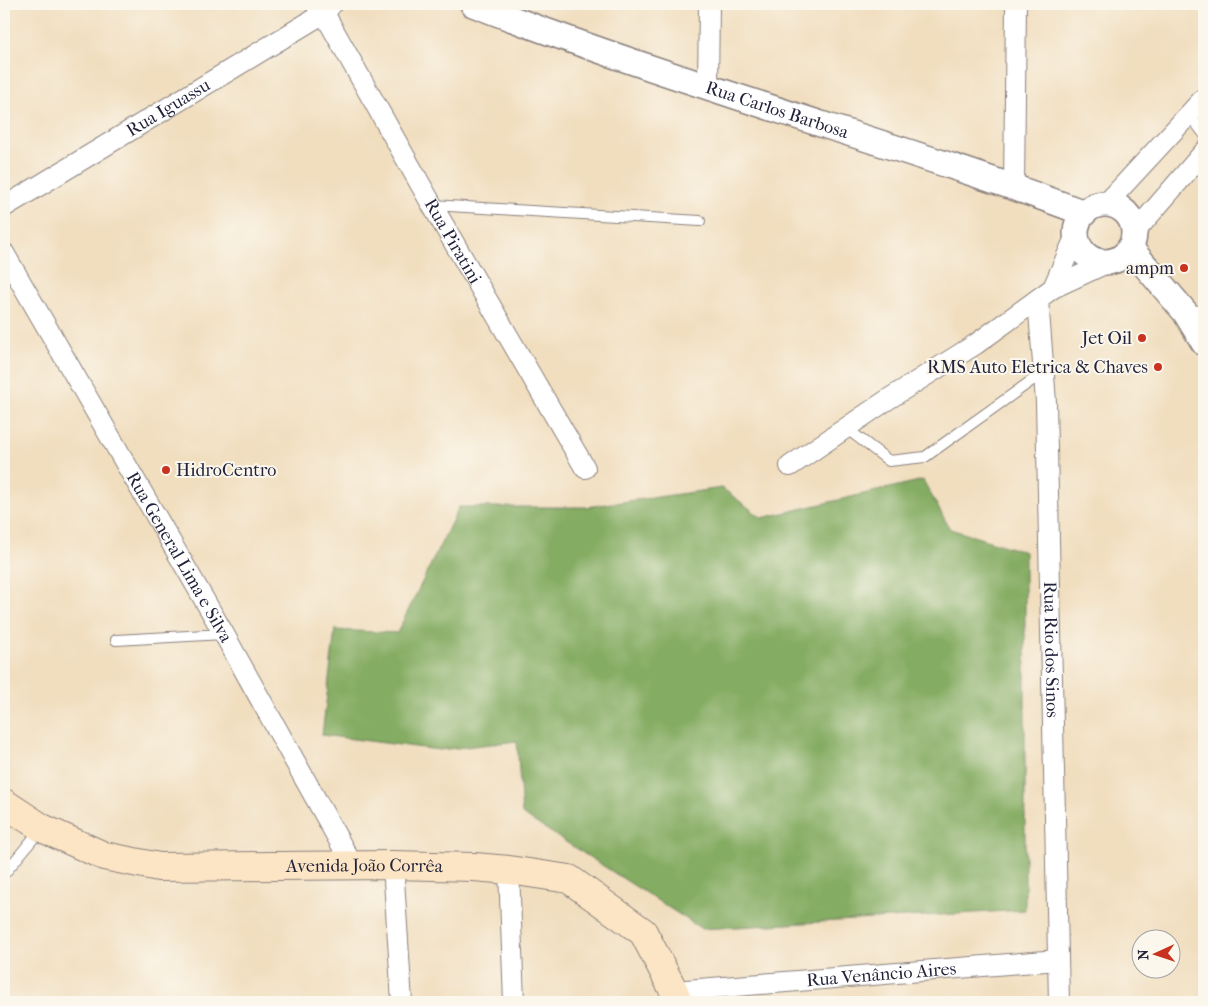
<svg xmlns="http://www.w3.org/2000/svg" width="1208" height="1006" viewBox="0 0 1208 1006" font-family="'IM FELL French Canon',serif">
  <style>
    .forest { fill: #84ac62; stroke: #53674e }
    .lines { fill: none; stroke-linecap: round; stroke-linejoin: round }
    .service-casing { stroke: #8a807d; stroke-width: 12 }
    .minor-casing { stroke: #8a807d; stroke-width: 22 }
    .tertiary-casing { stroke: #8a807d; stroke-width: 28 }
    .secondary-casing { stroke: #8a807d; stroke-width: 30 }
    .service { stroke: #fff; stroke-width: 10 }
    .minor { stroke: #fff; stroke-width: 20 }
    .tertiary { stroke: #fff; stroke-width: 25 }
    .secondary { stroke: #fce5c4; stroke-width: 28 }
    .poi-dot { fill: #c8321e; stroke: #fbf7ec; stroke-width: 2 }
    .labels { text-anchor: middle; dominant-baseline: central; stroke-width: 4; stroke-linejoin: round; paint-order: stroke }
    .street-label { font-size: 18px; fill: #22223b; stroke: #fbf7ec }
    .poi-label { font-size: 18px; fill: #22223b; stroke: #fbf7ec; text-anchor: end }
  </style>
  <rect width="100%" height="100%" fill="#fbf7ec"/>
  <filter id="ink" filterUnits="userSpaceOnUse"><feTurbulence type="fractalNoise" baseFrequency=".02" numOctaves="2"/><feDisplacementMap in="SourceGraphic" scale="10" xChannelSelector="R" yChannelSelector="G"/><feConvolveMatrix kernelMatrix="1 2 1 2 8 2 1 2 1" color-interpolation-filters="sRGB"/></filter>
  <filter id="wash" filterUnits="userSpaceOnUse"><feTurbulence type="fractalNoise" baseFrequency=".0096" numOctaves="4" result="noise"/><feDisplacementMap in="SourceGraphic" scale="20" xChannelSelector="R" yChannelSelector="G"/><feGaussianBlur stdDeviation="1.12" result="paint"/><feColorMatrix in="noise" values="0 0 0 0 0 0 0 0 0 0 0 0 0 0 0 0 0 1.4 0 .05"/><feComposite in="paint" operator="in"/></filter>
  <g filter="url(#wash)">
    <rect width="100%" height="100%" fill="#f1debf"/>
    <path class="forest" d="M923 480 950 529 1025 552V910L702 929 522 814 517 741 439 750 322 735 335 630 397 633 459 507H586L722 488 762 518Z"/>
  </g>
  <g filter="url(#ink)">
    <g class="lines">
      <g class="service-casing">
        <path id="service" d="M1189 114 1204 134
          M432 205 700 221
          M1185 312 1204 310
          M846 428 889 461 925 457 1045 371
          M116 640 224 634
          M4 874 42 828"/>
      </g>
      <g class="minor-casing">
        <g id="minor">
          <path id="s1" d="M324 13 432 205 585 468"/>
          <path d="M708 88 709 4"/>
          <path d="M1014 186 1016 4"/>
          <path d="M1106 204 1204 98"/>
          <path id="s2" d="M4 207 324 13 332 4"/>
          <path d="M1134 233 1204 152"/>
          <path id="s3" d="M4 253 224 634 352 864"/>
          <path d="M1053 288 1076 235"/>
          <path id="s4" d="M1038 299 1046 402 1059 1002"/>
          <path d="M790 466 887 400 976 344 1053 288 1109 262"/>
          <path d="M393 865 402 1002"/>
          <path d="M509 870 514 1002"/>
          <path id="s5" d="M674 991 1058 960"/>
        </g>
      </g>
      <g class="tertiary-casing">
        <g id="tertiary">
          <path d="M319 4 324 13"/>
          <path id="s6" d="M473 4C590 49 710 88 830 127 915 154 1000 181 1084 213"/>
          <circle cx="1105" cy="233" r="29"/>
          <path d="M1130 248 1185 312 1204 343"/>
        </g>
      </g>
      <g class="secondary-casing">
        <g id="secondary">
          <path id="s7" d="M4 803 42 828 104 856 159 867 393 865 474 867 509 870 569 879 643 932 674 991 678 1002"/>
        </g>
      </g>
      <use href="#service" class="service"/>
      <use href="#minor" class="minor"/>
      <use href="#tertiary" class="tertiary"/>
      <use href="#secondary" class="secondary"/>
    </g>
  </g>
  <g class="poi-dot">
    <circle cx="1184" cy="268" r="5"/>
    <circle cx="1142" cy="338" r="5"/>
    <circle cx="1158" cy="367" r="5"/>
    <circle cx="166" cy="470" r="5"/>
  </g>
  <g class="labels">
    <g class="street-label">
      <text stroke="none"><textPath href="#s2" startOffset="192">Rua Iguassu</textPath></text>
      <text stroke="none"><textPath href="#s6" startOffset="322">Rua Carlos Barbosa</textPath></text>
      <text stroke="none"><textPath href="#s1" startOffset="262">Rua Piratini</textPath></text>
      <text stroke="none"><textPath href="#s3" startOffset="351">Rua General Lima e Silva</textPath></text>
      <text stroke="none"><textPath href="#s4" startOffset="351">Rua Rio dos Sinos</textPath></text>
      <text stroke="none"><textPath href="#s7" startOffset="375">Avenida João Corrêa</textPath></text>
      <text stroke="none"><textPath href="#s5" startOffset="208">Rua Venâncio Aires</textPath></text>
    </g>
    <g class="poi-label">
      <text x="1174" y="268">ampm</text>
      <text x="1132" y="338">Jet Oil</text>
      <text x="1148" y="367">RMS Auto Eletrica &amp; Chaves</text>
      <text x="176" y="470" text-anchor="start">HidroCentro</text>
    </g>
  </g>
  <rect width="1208" height="1006" fill="none" stroke="#fbf7ec" stroke-width="20"/>
  <g transform="translate(1156 954) rotate(267)"><circle r="24" fill="#fbf7ec" stroke="#a4a2a5"/>
  <path d="M0-4L9 19L0 12L-9 19Z" fill="#c8321e"/>
  <text y="-8" font-size="14" font-weight="bold" text-anchor="middle" fill="#22223b">N</text>
  </g>
</svg>
